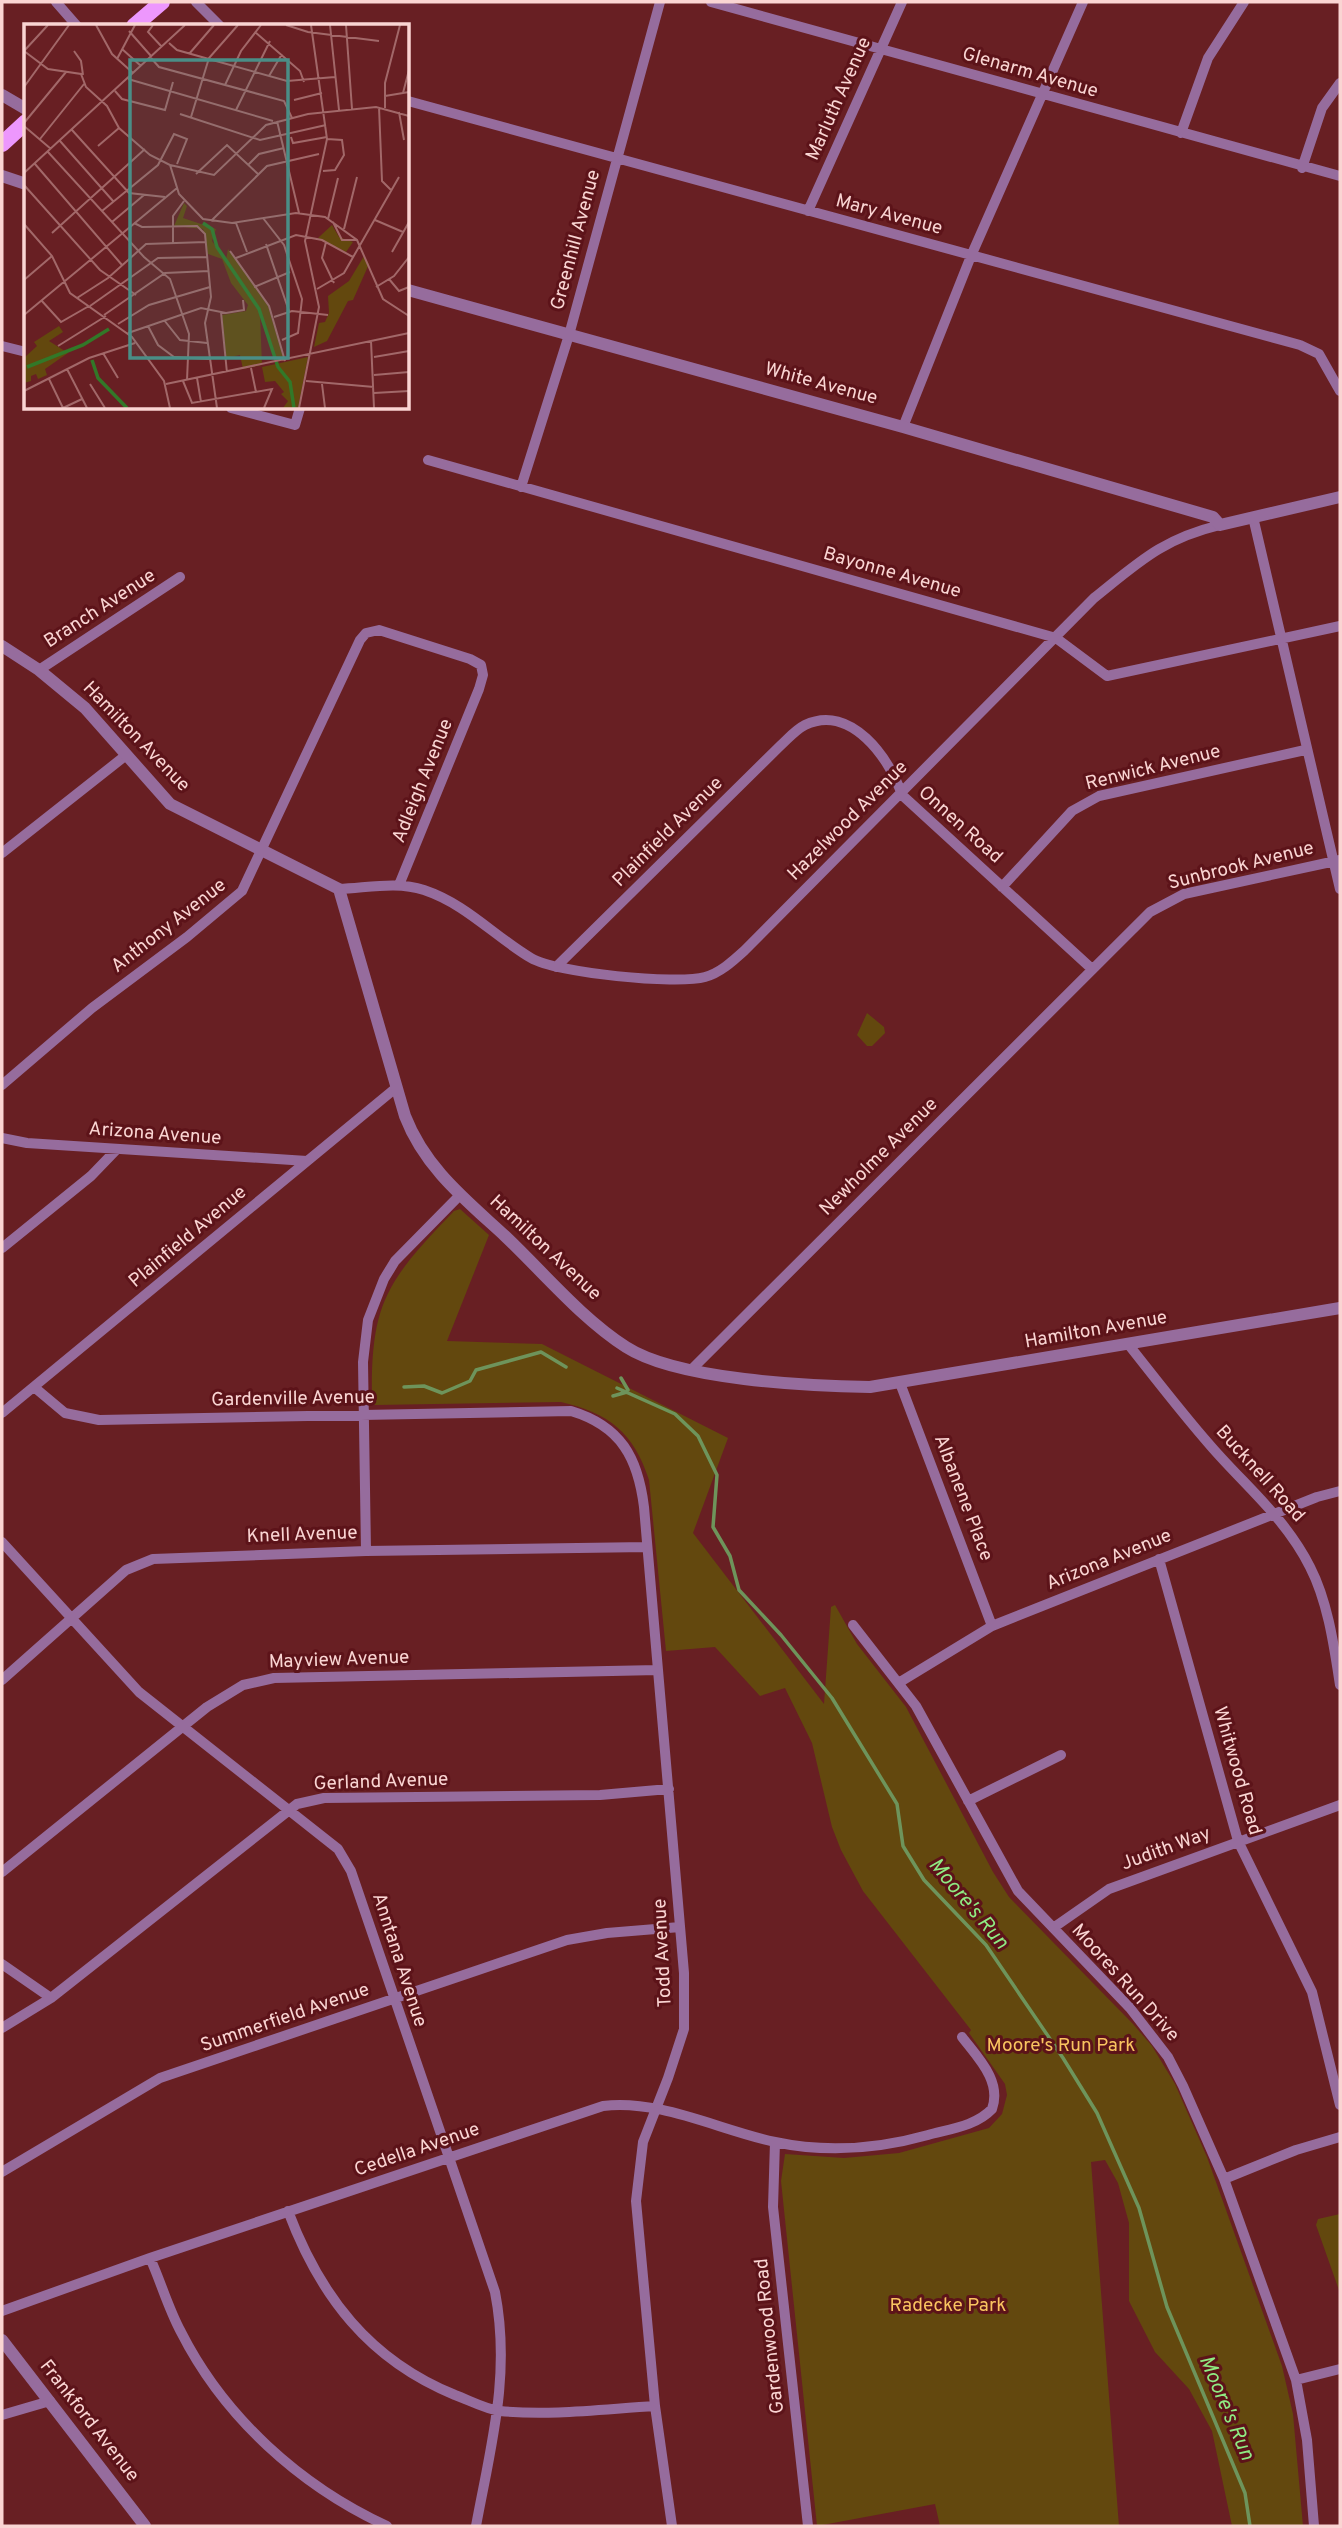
<svg xmlns="http://www.w3.org/2000/svg" width="1342" height="2528" viewBox="0 0 1342 2528" font-family="Overpass,sans-serif">
  <style>
    .green { fill: #63480e }
    .lines { fill: none; stroke-linecap: round; stroke-linejoin: round }
    .stream { stroke: #6e945b; stroke-width: 3.5 }
    .minor { stroke: #966c9d; stroke-width: 10 }
    .tertiary { stroke: #966c9d; stroke-width: 12 }
    .primary { stroke: #ed97fd; stroke-width: 16 }
    .labels { text-anchor: middle; dominant-baseline: central; stroke-width: 6; stroke-linejoin: round; paint-order: stroke }
    .street-label { font-size: 19px; fill: #fad5d3; stroke: #5c1319 }
    .park-label { font-size: 19px; fill: #f9c460; stroke: #5c1319 }
    .water-label { font-size: 21px; font-style: italic; fill: #8feb82; stroke: #5c1319 }
    .inset-river { fill: none; stroke: #327828; stroke-width: 3.5 }
    .inset-road { fill: none; stroke: #a26869; stroke-width: 2 }
    .view { fill: #4a8e87; fill-opacity: 0.15; stroke: #4a8e87; stroke-width: 3.5 }
    .inset-edge { fill: none; stroke: #fad5d3; stroke-width: 3.5 }
  </style>
  <rect width="100%" height="100%" fill="#681f23"/>
  <path class="green" d="M867 1013 884 1027 885 1033 872 1046H867L857 1035Z
    M460 1209 489 1235 447 1341 542 1344 728 1438 693 1533 824 1704 831 1607 835 1605 857 1644 906 1707 993 1872 1009 1897 1133 2024 1152 2046 1175 2084 1207 2157 1282 2366 1293 2414 1303 2526H1232L1212 2431 1189 2389 1155 2352 1129 2301V2223L1118 2183 1105 2160 1091 2162 1119 2526H940L935 2504 817 2526 781 2181 785 2154 844 2158 899 2153 989 2128 1002 2114 1007 2095 1005 2084 969 2033 971 2030 863 1891 841 1850 832 1827 812 1743 785 1688 760 1696 715 1647 666 1651 649 1480C634 1433 609 1413 561 1402L375 1405 372 1402C370 1302 387 1281 454 1211Z
    M1340 2214V2293L1316 2225 1318 2219Z"/>
  <g class="lines">
    <path class="stream" d="M621 1378 628 1390
      M404 1387 424 1386 442 1393 470 1381 476 1370 541 1352 566 1367
      M617 1388 675 1414 698 1436 717 1475 713 1527 730 1556 739 1590 781 1635 832 1698 897 1804 903 1846 924 1880 986 1945 1063 2058 1097 2113 1139 2208 1167 2307 1245 2493 1250 2526
      M613 1396 627 1392"/>
    <path class="minor" d="M56 2 77 26
      M196 2 220 26
      M711 2 1340 176
      M408 101 1300 345 1319 354 1340 391
      M1181 133 1208 58 1244 2
      M1302 168 1322 108 1340 83
      M808 211 902 2
      M2 346 26 352
      M231 408 295 425 300 408
      M903 427 971 256 1083 2
      M428 460 1056 638 1107 676 1340 626
      M521 487 569 335 660 2
      M1253 517 1340 889
      M39 670 180 577
      M2 853 125 756
      M1002 887 1072 811 1099 796 1305 750
      M339 889C367 888 397 881 424 890 466 904 494 936 531 958 556 973 677 985 705 977 720 973 733 961 744 951L1094 598C1139 562 1162 539 1220 525
      M556 967 780 746C788 739 795 730 805 725 851 703 890 759 902 795L1092 969
      M2 1085 92 1008 187 937 242 891 360 640 366 633 379 630 470 659 481 665 483 675 479 689 399 885
      M2 1138 27 1143 307 1161
      M2 1248 91 1176 117 1149
      M1128 1344C1155 1378 1181 1412 1209 1444 1244 1485 1285 1517 1310 1567 1328 1602 1334 1646 1340 1685
      M691 1370 1150 912 1184 894 1340 860
      M900 1383 992 1626
      M34 1387 65 1413 99 1420 571 1411C621 1426 638 1458 644 1507L684 1973V2029L668 2078 643 2142 636 2201 655 2406 672 2526
      M2 1413 397 1087
      M2 1542 139 1692 338 1849 351 1871 495 2292C511 2374 491 2445 476 2526
      M366 1551 363 1362 368 1320 384 1279 395 1261 460 1195
      M1159 1559 1238 1841 1312 1992 1340 2105
      M853 1625 916 1706 1018 1891 1130 2008 1168 2057 1183 2086 1224 2179 1296 2380 1307 2440 1314 2526
      M2 1680 126 1570 153 1559 366 1551 647 1547
      M900 1682 992 1626 1317 1497 1340 1491
      M968 1801 1061 1755
      M2 1872 207 1707 243 1685 274 1678 658 1670
      M1053 1928 1109 1889 1340 1805
      M2 1964 51 1998
      M2 2028 51 1998 297 1804 324 1798 600 1795 669 1789
      M775 2142 773 2207 808 2526
      M2 2172 160 2078 567 1940 607 1933 680 1927
      M1224 2179 1296 2150 1340 2137
      M288 2211C320 2296 369 2360 455 2395 469 2400 485 2409 500 2411 551 2416 604 2409 655 2406
      M150 2258C161 2282 168 2308 181 2332 224 2417 300 2486 387 2526
      M2 2311 150 2258 603 2106C660 2099 719 2130 775 2142 826 2153 878 2149 928 2135 950 2129 976 2126 992 2109 1002 2081 978 2058 962 2037
      M1296 2380 1340 2369
      M2 2415 50 2401"/>
    <path class="tertiary" d="M2 95 26 109
      M2 176 26 184
      M408 290 903 427 1213 517 1220 525 1340 497
      M2 646 39 670 85 708 170 804 339 889 405 1116C425 1168 466 1200 505 1236 544 1273 581 1318 626 1347 677 1380 809 1386 870 1387L1340 1308
      M2 2340 145 2526"/>
    <path class="primary" d="M134 26 162 2
      M2 144 26 122"/>
  </g>
  <g class="labels">
    <g class="street-label">
      <text transform="translate(1030 73) rotate(16)">Glenarm Avenue</text>
      <text transform="translate(839 99) rotate(-66)">Marluth Avenue</text>
      <text transform="translate(889 215) rotate(15)">Mary Avenue</text>
      <text transform="translate(576 240) rotate(-75)">Greenhill Avenue</text>
      <text transform="translate(821 384) rotate(15)">White Avenue</text>
      <text transform="translate(892 573) rotate(16)">Bayonne Avenue</text>
      <text transform="translate(100 609) rotate(-33)">Branch Avenue</text>
      <text transform="translate(136 737) rotate(46)">Hamilton Avenue</text>
      <text transform="translate(1153 768) rotate(-14)">Renwick Avenue</text>
      <text transform="translate(423 781) rotate(-68)">Adleigh Avenue</text>
      <text transform="translate(848 821) rotate(-45)">Hazelwood Avenue</text>
      <text transform="translate(960 825) rotate(42)">Onnen Road</text>
      <text transform="translate(668 832) rotate(-45)">Plainfield Avenue</text>
      <text transform="translate(1241 866) rotate(-14)">Sunbrook Avenue</text>
      <text transform="translate(169 926) rotate(-38)">Anthony Avenue</text>
      <text transform="translate(155 1134) rotate(4)">Arizona Avenue</text>
      <text transform="translate(879 1157) rotate(-45)">Newholme Avenue</text>
      <text transform="translate(188 1237) rotate(-40)">Plainfield Avenue</text>
      <text transform="translate(545 1248) rotate(43)">Hamilton Avenue</text>
      <text transform="translate(1096 1330) rotate(-10)">Hamilton Avenue</text>
      <text transform="translate(293 1399) rotate(-1)">Gardenville Avenue</text>
      <text transform="translate(1260 1474) rotate(48)">Bucknell Road</text>
      <text transform="translate(963 1498) rotate(69)">Albanene Place</text>
      <text transform="translate(302 1535) rotate(-2)">Knell Avenue</text>
      <text transform="translate(1109 1560) rotate(-22)">Arizona Avenue</text>
      <text transform="translate(339 1660) rotate(-2)">Mayview Avenue</text>
      <text transform="translate(1237 1771) rotate(74)">Whitwood Road</text>
      <text transform="translate(381 1782) rotate(-2)">Gerland Avenue</text>
      <text transform="translate(1166 1849) rotate(-20)">Judith Way</text>
      <text transform="translate(663 1953) rotate(-93)">Todd Avenue</text>
      <text transform="translate(399 1960) rotate(72)">Anntana Avenue</text>
      <text transform="translate(1125 1983) rotate(48)">Moores Run Drive</text>
      <text transform="translate(285 2018) rotate(-19)">Summerfield Avenue</text>
      <text transform="translate(417 2150) rotate(-19)">Cedella Avenue</text>
      <text transform="translate(770 2336) rotate(-96)">Gardenwood Road</text>
      <text transform="translate(89 2421) rotate(52)">Frankford Avenue</text>
    </g>
    <g class="park-label">
      <text x="1061" y="2046">Moore's Run Park</text>
      <text x="948" y="2306">Radecke Park</text>
    </g>
    <g class="water-label">
      <text transform="translate(968 1904) rotate(50)">Moore's Run</text>
      <text transform="translate(1226 2408) rotate(67)">Moore's Run</text>
    </g>
  </g>
  <g transform="translate(24 24)">
    <rect width="385" height="385" fill="#681f23"/>
    <path d="M160 179 163 182 159 194 192 205 188 217 202 236 204 225 244 282 260 336 252 338 236 290 238 341 219 345 216 331 202 334 198 291 222 287 224 281 207 259 198 235 184 230 179 205 150 202ZM308 201 315 213 329 218 322 228 294 214ZM340 232 345 240 329 276 324 277 303 317 290 323 295 299 301 298 305 289 304 272 325 257ZM35 302 39 308 25 317 44 329 21 345 23 351 14 355 12 350 7 352V357L0 359 1 333 13 322 10 318ZM284 333 274 384H259L264 377 257 370 260 368 251 357 241 358 238 343Z" fill="#63480e"/>
    <path class="inset-river" d="M179 199 188 205 193 223 235 285 254 343 266 358 270 384M68 336 74 354 103 384M3 343 59 321 85 305"/>
    <path class="inset-road" d="M72 1 88 30 109 49M129 1 124 8 138 23M262 1 284 8 355 17M306 1 315 86M322 1 328 85M105 7 127 32M231 8 276 47 280 58M145 19 153 26 263 57 311 53M98 25 117 42M0 27 24 45 57 50 62 63 83 82 95 104 126 131 146 141 155 170 179 195 208 199 272 189 301 193 333 216 359 275 385 292M0 27 24 1M50 27 57 37 59 51M165 30 190 1M127 34 135 43 260 77 268 94M93 35 111 1M245 52 258 30M104 55 249 97M201 61 217 27 237 1M0 63 45 1M91 67 98 75 141 86 149 58M379 69 385 46M361 72 385 68M270 76 298 69M355 83 358 157 368 167M361 84V59L376 1M212 86 246 17M375 88 380 116M156 90 236 116 302 101M167 93 185 34 214 1M253 97 275 189M0 99 42 48M0 102 27 125M48 106 105 169 141 173M267 113 269 119 303 113M16 115 60 60M36 117 89 177M74 122 95 104M24 128 120 233 146 255 165 310 163 356M11 140 98 241M146 141 190 151 242 101 284 90 352 83 385 92M224 141 235 130 260 124M299 147 311 146 320 131 318 116 303 115M0 149 161 1M172 150 203 121 234 150M0 161 76 246 112 271M78 187 134 141 150 110 163 115 153 140M239 194 260 221 278 275 274 309 258 316M304 195 314 154M351 196 379 208M187 197 243 142 295 130M88 198 120 171M309 198 318 216H333M110 199 118 203 173 202 181 210 187 273 181 299 193 384M212 199 223 228M0 200 28 232 46 269 108 313 140 357 146 384M320 205 333 153M28 209 121 125M302 218 298 234 310 259M149 219V192L160 177M242 220 265 287M206 227 245 282 261 337M368 228 385 198M212 234 272 211 298 216 329 233M365 255 375 267 385 263M0 256 28 232M230 263 266 248M352 263 370 252 385 233M293 265 320 249 375 153M53 274 84 254 122 220 182 218M17 276 37 298 65 282M66 282 134 234 183 233M197 288 203 349M0 291 153 164M80 291 141 249 185 247M250 293 268 287 304 291M140 296 156 316 183 319M94 300 125 281 186 263M124 302 134 321 150 333 185 335M104 309 177 284 202 289 220 286 219 276M347 317 350 384M34 322 82 292M79 329 94 354M350 333 385 327M227 344 232 368M43 345 63 384M350 351 385 348M173 354 177 378M25 355 39 384M159 357 168 379 248 365 240 384M282 357 350 363M66 360 81 384M142 360 385 309M298 360 301 384M0 367 65 334 111 319M350 369 385 367M39 384 58 375M275 384 295 283 281 217 303 115 287 1"/>
    <path class="view" d="M106 36H264V334H106Z"/>
    <rect width="385" height="385" class="inset-edge"/>
  </g>
  <rect width="1342" height="2528" fill="none" stroke="#fad5d3" stroke-width="7"/>
</svg>
